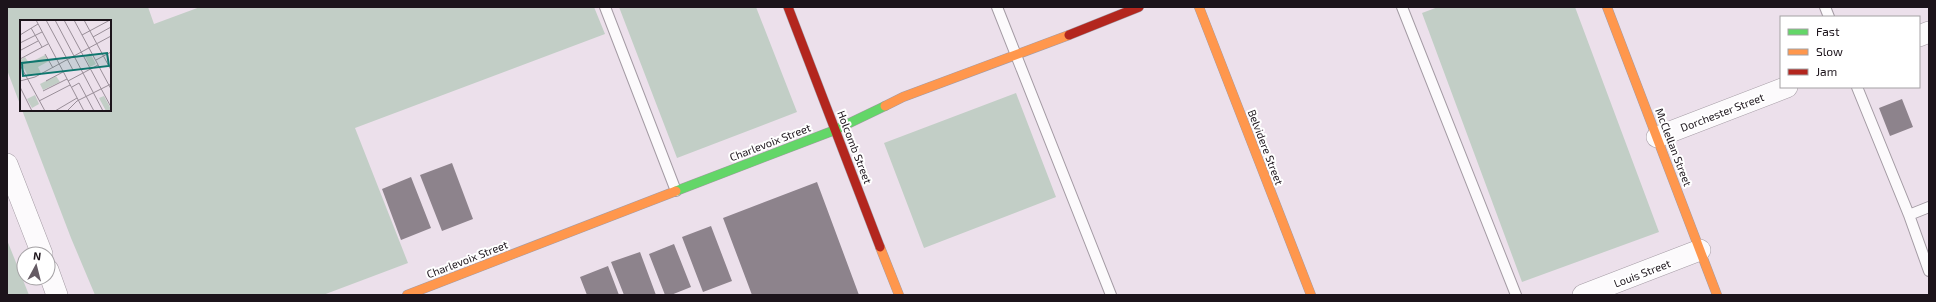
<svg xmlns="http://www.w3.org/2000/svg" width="1936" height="302" viewBox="0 0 1936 302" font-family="'Exo 2',sans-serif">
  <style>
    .green { fill: #c2cec6 }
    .building { fill: #8d838c }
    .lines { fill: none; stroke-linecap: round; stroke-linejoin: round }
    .lane-casing { stroke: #a49ba4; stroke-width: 12 }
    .street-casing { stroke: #a49ba4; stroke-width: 22 }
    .fast-casing { stroke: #a49ba4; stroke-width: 10 }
    .slow-casing { stroke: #a49ba4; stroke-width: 10 }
    .jam-casing { stroke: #a49ba4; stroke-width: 10 }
    .lane { stroke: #fcfafc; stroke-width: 10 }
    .street { stroke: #fcfafc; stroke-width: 21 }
    .fast { stroke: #63d668; stroke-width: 9 }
    .slow { stroke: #ff974d; stroke-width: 9 }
    .jam { stroke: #b3261e; stroke-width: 9 }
    .labels { text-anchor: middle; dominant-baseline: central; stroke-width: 4; stroke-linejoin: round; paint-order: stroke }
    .street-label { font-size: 11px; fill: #1c141b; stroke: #fff }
    .inset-road { fill: none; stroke: #998e98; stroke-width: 1 }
    .view { fill: #0f766e; fill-opacity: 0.15; stroke: #0f766e; stroke-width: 2 }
    .inset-edge { fill: none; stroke: #1c141b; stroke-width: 2 }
  </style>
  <rect width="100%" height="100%" fill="#ece0eb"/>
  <path class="green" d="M7 7H148L154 24 200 7H594L605 34 355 128 408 263 323 295H95L71 238 22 110H110V21H21V107L7 70Z
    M619 7H756L797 112 677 158Z
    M1438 7H1575L1659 232 1522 282 1422 13Z
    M1016 93 1056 197 924 248 884 143Z
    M7 240 29 295H7Z"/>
  <path class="building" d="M1902 99 1913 127 1890 136 1879 108Z
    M452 163 473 219 442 231 420 175Z
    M411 177 431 228 401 240 382 189Z
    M817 182 859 295H752L723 218Z
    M711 226 732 281 703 292 682 237Z
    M674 244 691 287 671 295H665L649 254Z
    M640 252 656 295H624L611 262Z
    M608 266 619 295H587L580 277Z"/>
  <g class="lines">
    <g class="lane-casing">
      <path id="lane" d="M605 7 676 191
        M997 7 1111 295
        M1402 7 1516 295
        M1825 7 1829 17
        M1857 87 1909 215 1929 271
        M1909 215 1929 207"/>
    </g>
    <g class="street-casing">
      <path id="street" d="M1919 36 1929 32
        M1657 137 1787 87
        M7 164 42 254
        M48 270 57 295
        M1583 295 1700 250"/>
    </g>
    <g class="fast-casing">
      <path id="fast" d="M676 191 835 130 885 106"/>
    </g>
    <g class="slow-casing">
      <path id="slow" d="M1199 7 1311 295
        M1607 7 1717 295
        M885 106 903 97 1069 35
        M880 247 899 295
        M407 295 676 191"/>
    </g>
    <g class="jam-casing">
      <path id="jam" d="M788 7 880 247
        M1069 35 1139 7"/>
    </g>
    <use href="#lane" class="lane"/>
    <use href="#street" class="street"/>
    <use href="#fast" class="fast"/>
    <use href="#slow" class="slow"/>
    <use href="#jam" class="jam"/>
  </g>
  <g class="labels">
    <g class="street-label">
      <text transform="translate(1722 112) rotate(-21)">Dorchester Street</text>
      <text transform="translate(770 142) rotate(-21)">Charlevoix Street</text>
      <text transform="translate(855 147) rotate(69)">Holcomb Street</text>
      <text transform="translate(1266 147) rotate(69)">Belvidere Street</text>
      <text transform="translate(1674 147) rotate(69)">McClellan Street</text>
      <text transform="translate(467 259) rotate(-21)">Charlevoix Street</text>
      <text transform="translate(1642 273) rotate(-21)">Louis Street</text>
    </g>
  </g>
  <g transform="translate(20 20)">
    <rect width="91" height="91" fill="#ece0eb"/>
    <path d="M70 33 76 44 70 47 65 36ZM25 35 29 41 18 47 21 53 8 56 0 40 5 37 9 43ZM36 56 40 62 23 70 20 64ZM15 75 19 84 12 88 7 79ZM84 76 91 89V91H86L79 78Z" fill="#c2cec6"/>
    <path class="inset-road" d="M16 0 64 91M26 0 53 50M35 0 83 91M44 0 91 87M54 0 91 69M64 0 91 50M11 8 22 27M0 15 18 4M62 15 90 0M73 17 91 7M0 23 22 12M1 30 18 21M25 34 33 48M0 39 28 24M76 40 91 32M0 45 25 91M0 61 15 57 91 16M26 61 43 52M48 61 78 45M0 67 12 91M52 67 59 63 74 91M23 71 47 59M19 81 50 65M35 91 57 78M47 91 57 81 91 64"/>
    <path class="view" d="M87 33 89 46 3 56 2 43Z"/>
    <rect width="91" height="91" class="inset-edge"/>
  </g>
  <rect width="1936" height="302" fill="none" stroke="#1c141b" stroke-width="16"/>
  <rect x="1780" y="16" width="140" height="72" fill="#ffffff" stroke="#a4a1a4"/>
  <rect x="1788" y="29" width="20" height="6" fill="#63d668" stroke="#a4a1a4"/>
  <text x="1816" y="36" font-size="12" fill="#1c141b">Fast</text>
  <rect x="1788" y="49" width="20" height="6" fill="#ff974d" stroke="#a4a1a4"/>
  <text x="1816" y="56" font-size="12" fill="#1c141b">Slow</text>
  <rect x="1788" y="69" width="20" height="6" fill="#b3261e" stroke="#a4a1a4"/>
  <text x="1816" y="76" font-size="12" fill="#1c141b">Jam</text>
  <g transform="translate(36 266) rotate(7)"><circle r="19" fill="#ffffff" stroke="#a4a1a4"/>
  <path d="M0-3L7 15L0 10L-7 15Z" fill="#655b64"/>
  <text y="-6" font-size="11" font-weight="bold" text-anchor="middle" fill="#1c141b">N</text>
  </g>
</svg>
